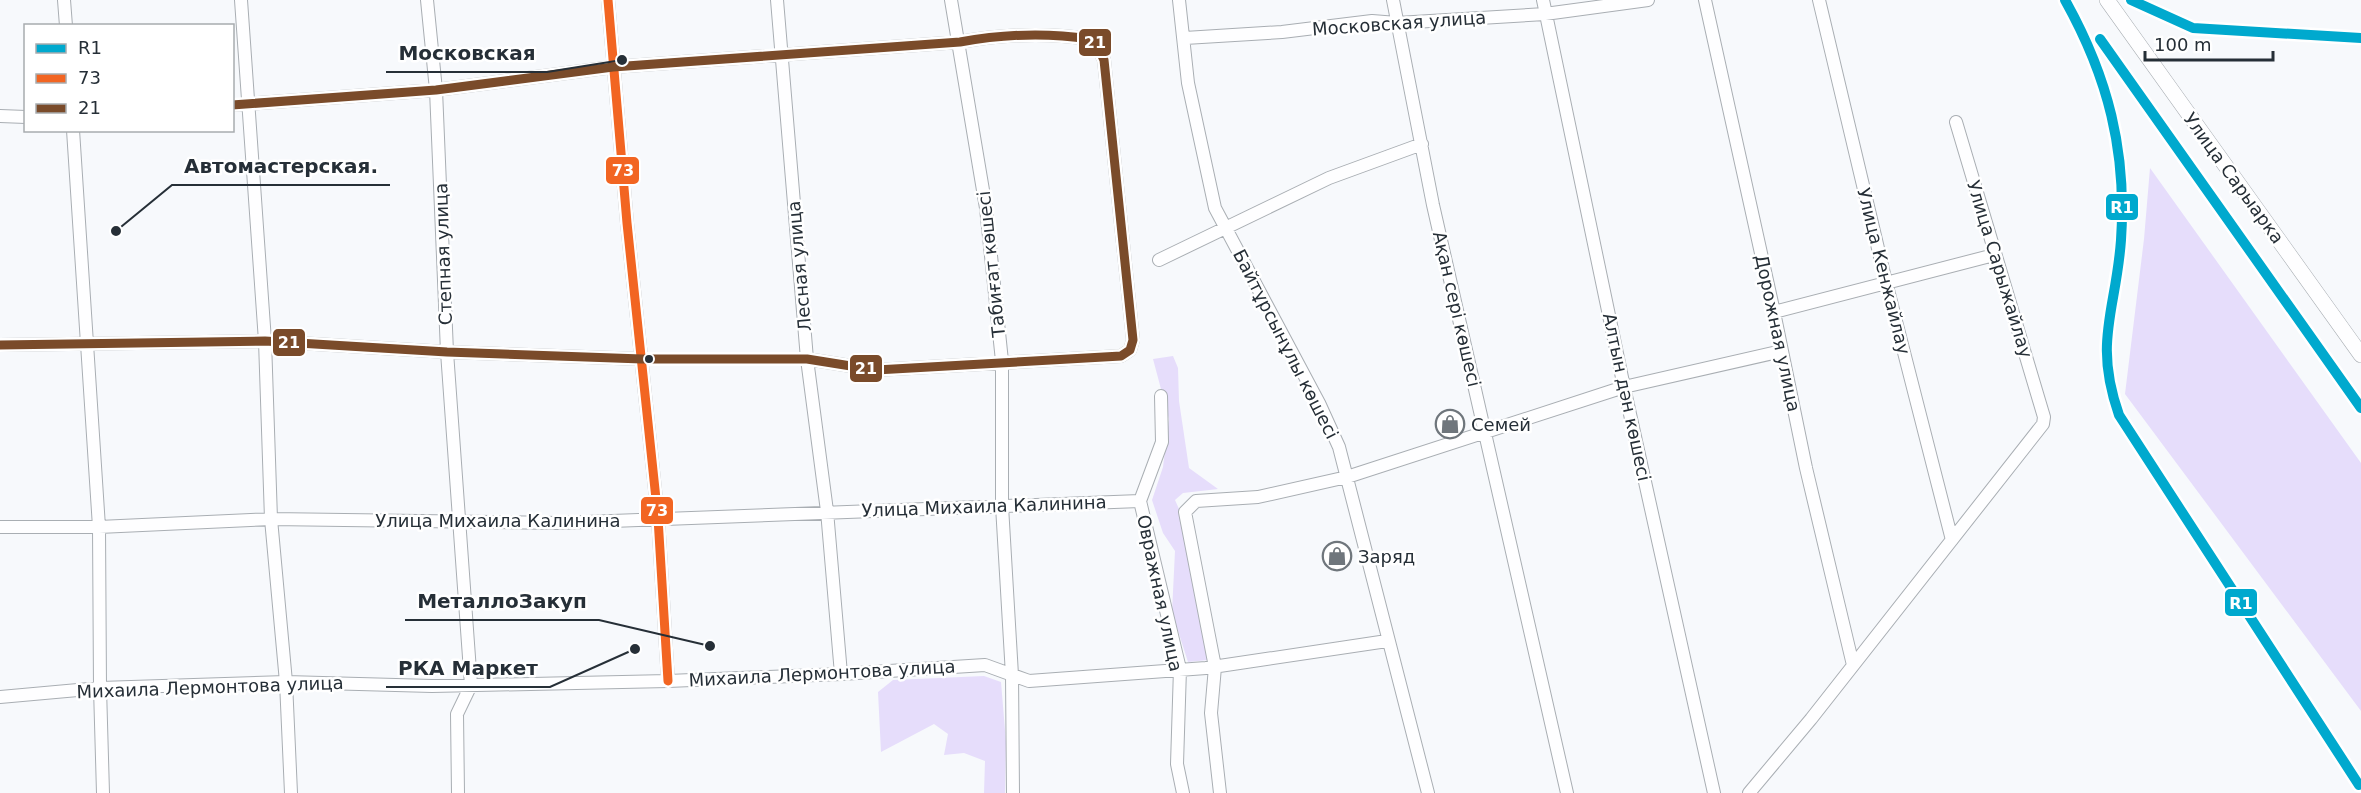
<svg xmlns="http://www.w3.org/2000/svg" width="2361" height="793" viewBox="0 0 2361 793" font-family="'DejaVu Sans',sans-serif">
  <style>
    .green { fill: #e6ddfb }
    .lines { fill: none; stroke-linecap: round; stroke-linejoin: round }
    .minor-casing { stroke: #a9aeb3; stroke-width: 14 }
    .major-casing { stroke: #a9aeb3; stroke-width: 16 }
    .minor { stroke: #fefeff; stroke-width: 12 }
    .major { stroke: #fefeff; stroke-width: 15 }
    .bus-1-casing { stroke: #fff; stroke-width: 14 }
    .bus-2-casing { stroke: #fff; stroke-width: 14 }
    .bus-1 { stroke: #f26522; stroke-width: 9 }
    .bus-2 { stroke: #7a4b2a; stroke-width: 9 }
    .rail-1-casing { stroke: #fff; stroke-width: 15 }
    .rail-1 { stroke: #00a9ce; stroke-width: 10 }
    .bus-dot { fill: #262f37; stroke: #fff; stroke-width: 2 }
    .labels { text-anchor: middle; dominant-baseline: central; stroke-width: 5; stroke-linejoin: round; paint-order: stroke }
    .street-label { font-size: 18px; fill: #262f37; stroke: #fff }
    .poi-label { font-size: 18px; fill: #262f37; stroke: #fff; text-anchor: start }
    .leader { fill: none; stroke: #262f37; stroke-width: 2 }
    .callout-dot { fill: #262f37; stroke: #fff; stroke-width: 2 }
    .callout-label { font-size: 20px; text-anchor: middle; font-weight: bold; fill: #262f37; stroke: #fff; stroke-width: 5; stroke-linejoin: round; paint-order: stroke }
    .line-badge { stroke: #fff; stroke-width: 2 }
    .badge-label { font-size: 16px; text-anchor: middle; font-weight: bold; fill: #fff }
  </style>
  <rect width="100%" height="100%" fill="#f7f9fc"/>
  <path class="green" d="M2150 168 2361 463V711L2125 394 2144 239Z
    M1173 356 1178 368 1179 401 1189 468 1218 489 1183 493 1175 500 1184 520 1195 598 1208 660 1188 662 1172 612 1175 551 1163 533 1152 500 1163 467 1169 419 1153 359Z
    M984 676 1001 682 1006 742 1005 793H984L985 761 964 753 944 755 948 734 934 724 881 752 878 692 893 680Z"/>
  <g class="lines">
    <g class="minor-casing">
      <path id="minor" d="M64 0 66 26
        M241 0 265 341 271 519 286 682 291 793
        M427 0 436 90 447 352 471 685 457 714 458 793
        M608 0 627 223 658 518 668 681
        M777 0 807 359 827 511 841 674
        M951 0 986 208 1002 361V506L1012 675 1013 793
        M1179 0 1188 83 1215 208 1319 403 1339 447 1428 793
        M1393 0 1433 205 1567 793
        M1543 0 1624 387 1714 793
        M1705 0 1774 312 1806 468 1853 665
        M1819 0 1886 282 1952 540
        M1185 38 1282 32 1372 21 1397 23 1545 14 1648 0
        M0 116 26 117
        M73 130 99 527 100 688 103 793
        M1159 260 1329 178 1422 144
        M1774 312 1994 255
        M0 345 265 341 447 352 642 359H807L876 370 1121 356 1130 350 1133 340 1104 60 1096 43 1089 39C1044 32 1004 34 960 42L613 67 436 90 232 105
        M1161 396 1162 442 1140 501 1180 669 1177 764 1183 793
        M0 527H99L271 519 559 523 1140 501
        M0 697 100 688 286 682 432 686 668 681 841 674 985 665 1029 681 1206 668 1387 641
        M1220 793 1211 713 1215 667 1185 512 1196 501 1258 497 1347 477 1624 387 1782 351
        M1749 793 1811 719 2043 424 2044 417 1956 122"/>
    </g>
    <g class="major-casing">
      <path id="major" d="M2107 0 2361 355"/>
    </g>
    <use href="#minor" class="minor"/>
    <use href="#major" class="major"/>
    <g class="bus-1-casing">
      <path id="bus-1" d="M608 0 627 223 658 518 668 681"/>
    </g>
    <g class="bus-2-casing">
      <path id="bus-2" d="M0 345 265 341 447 352 642 359H807L876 370 1121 356 1130 350 1133 340 1104 60 1096 43 1089 39C1044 32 1004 34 960 42L613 67 436 90 232 105"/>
    </g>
    <use href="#bus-1" class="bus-1"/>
    <use href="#bus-2" class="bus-2"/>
    <g class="rail-1-casing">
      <path id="rail-1" d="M2065 0C2108 77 2127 151 2121 240 2116 311 2093 341 2119 415L2359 785
        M2131 0 2193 28 2361 38
        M2100 39 2361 408"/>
    </g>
    <use href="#rail-1" class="rail-1"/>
  </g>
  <defs>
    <g id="shop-ring" transform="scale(1.5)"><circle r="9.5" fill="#fff" stroke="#6f767c" stroke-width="1.5"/><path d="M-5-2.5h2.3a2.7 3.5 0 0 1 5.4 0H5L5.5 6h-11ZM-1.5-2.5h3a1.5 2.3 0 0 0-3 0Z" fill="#6f767c"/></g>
  </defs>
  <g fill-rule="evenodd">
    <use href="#shop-ring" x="1450" y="424"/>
    <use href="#shop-ring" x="1337" y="556"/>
  </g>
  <circle class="bus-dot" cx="649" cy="359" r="5"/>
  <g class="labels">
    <g class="street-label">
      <text transform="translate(1399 23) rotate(-4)">Московская улица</text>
      <text transform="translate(2234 178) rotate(54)">Улица Сарыарка</text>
      <text transform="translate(443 254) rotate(-92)">Степная улица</text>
      <text transform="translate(991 264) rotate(-96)">Табиғат көшесі</text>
      <text transform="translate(799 266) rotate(-95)">Лесная улица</text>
      <text transform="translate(2000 269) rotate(73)">Улица Сарыжайлау</text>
      <text transform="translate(1884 271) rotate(76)">Улица Кенжайлау</text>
      <text transform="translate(1457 309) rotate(77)">Ақан сері көшесі</text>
      <text transform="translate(1778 333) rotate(78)">Дорожная улица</text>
      <text transform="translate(1286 344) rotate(63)">Байтұрсынұлы көшесі</text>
      <text transform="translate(1627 397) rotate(78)">Алтын дән көшесі</text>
      <text transform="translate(984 506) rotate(-2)">Улица Михаила Калинина</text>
      <text x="498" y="520">Улица Михаила Калинина</text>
      <text transform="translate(1160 593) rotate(78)">Овражная улица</text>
      <text transform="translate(822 673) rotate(-3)">Михаила Лермонтова улица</text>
      <text transform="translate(210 687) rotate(-2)">Михаила Лермонтова улица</text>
    </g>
    <g class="poi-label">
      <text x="1471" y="424">Семей</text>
      <text x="1358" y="556">Заряд</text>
    </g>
  </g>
  <path class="leader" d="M622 60L547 72H386M116 231L172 185H390M710 646L599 620H405M635 649L550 687H386"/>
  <g class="callout-dot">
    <circle cx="622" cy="60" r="6"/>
    <circle cx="116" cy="231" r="6"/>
    <circle cx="710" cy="646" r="6"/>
    <circle cx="635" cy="649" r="6"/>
  </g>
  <g class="callout-label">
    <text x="467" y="60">Московская</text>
    <text x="281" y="173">Автомастерская.</text>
    <text x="502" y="608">МеталлоЗакуп</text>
    <text x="468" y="675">РКА Маркет</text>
  </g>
  <g class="line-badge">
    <rect x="1078" y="28" width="34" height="29" rx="6" fill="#7a4b2a"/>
    <rect x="605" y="156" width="35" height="29" rx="6" fill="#f26522"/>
    <rect x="2105" y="193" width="34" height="28" rx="6" fill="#00a9ce"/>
    <rect x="272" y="328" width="34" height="29" rx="6" fill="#7a4b2a"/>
    <rect x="849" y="354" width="34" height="29" rx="6" fill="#7a4b2a"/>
    <rect x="640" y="496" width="34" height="29" rx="6" fill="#f26522"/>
    <rect x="2224" y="588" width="34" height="29" rx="6" fill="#00a9ce"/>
  </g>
  <g class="badge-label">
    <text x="1095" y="48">21</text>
    <text x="623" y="176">73</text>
    <text x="2122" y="213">R1</text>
    <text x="289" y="348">21</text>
    <text x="866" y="374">21</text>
    <text x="657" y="516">73</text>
    <text x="2241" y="609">R1</text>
  </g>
  <rect x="24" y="24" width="210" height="108" fill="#ffffff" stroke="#a8acaf" stroke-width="1.5"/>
  <rect x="36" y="44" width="30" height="9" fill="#00a9ce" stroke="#a8acaf" stroke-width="1.5"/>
  <text x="78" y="54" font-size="18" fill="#262f37">R1</text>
  <rect x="36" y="74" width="30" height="9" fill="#f26522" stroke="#a8acaf" stroke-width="1.5"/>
  <text x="78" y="84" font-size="18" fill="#262f37">73</text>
  <rect x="36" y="104" width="30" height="9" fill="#7a4b2a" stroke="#a8acaf" stroke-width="1.5"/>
  <text x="78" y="114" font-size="18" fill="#262f37">21</text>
  <path d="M2145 51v9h128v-9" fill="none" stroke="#262f37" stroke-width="3"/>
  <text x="2154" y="51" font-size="18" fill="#262f37" stroke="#ffffff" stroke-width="4.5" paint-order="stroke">100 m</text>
</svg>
